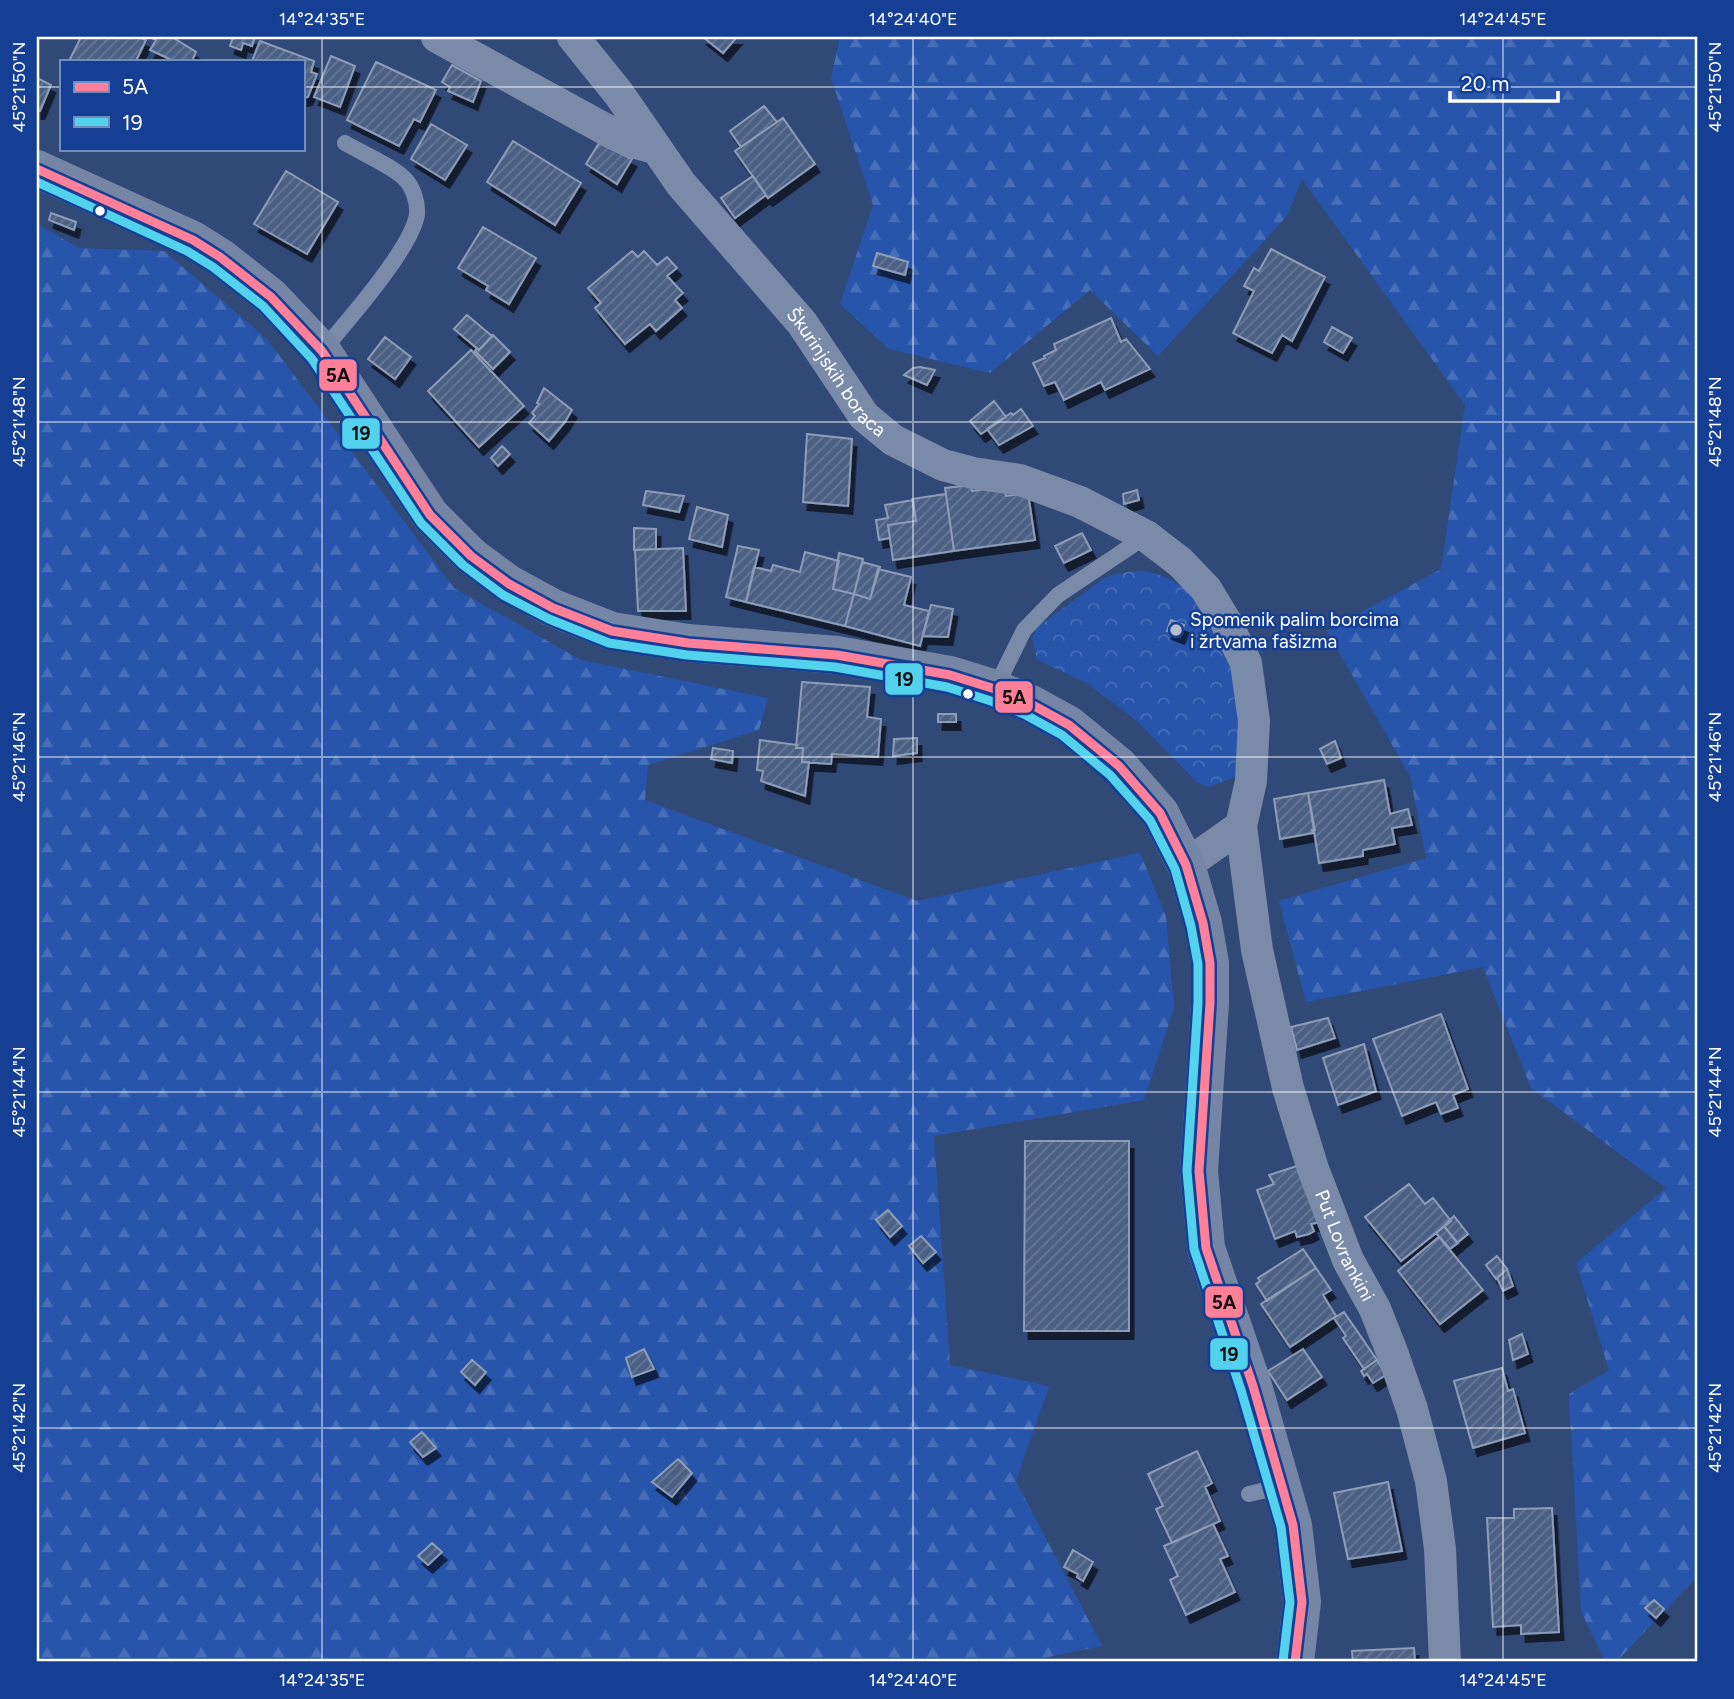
<svg xmlns="http://www.w3.org/2000/svg" width="1734" height="1699" viewBox="0 0 1734 1699" font-family="Figtree,sans-serif">
  <style>
    .forest { fill: url(#forest-firs) }
    .park { fill: url(#park-crowns) }
    .building { fill: url(#building-hatch); stroke: #8e9db7; stroke-width: 2; filter: url(#shadow) }
    .lines { fill: none; stroke-linecap: round; stroke-linejoin: round }
    .lane { stroke: #7a8aa9; stroke-width: 16 }
    .street { stroke: #7a8aa9; stroke-width: 32 }
    .secondary { stroke: #7585a6; stroke-width: 38 }
    .bus-1-casing { stroke: #143f94; stroke-width: 14 }
    .bus-2-casing { stroke: #143f94; stroke-width: 14 }
    .bus-1 { stroke: #ff8098; stroke-width: 9 }
    .bus-2 { stroke: #53d2ee; stroke-width: 9 }
    .ticks { fill: none; stroke: #fff; stroke-width: 2; stroke-opacity: 0.45 }
    .bus-dot { fill: #fff; stroke: #143f94; stroke-width: 2.5 }
    .poi-dot { fill: #b7bfcf; stroke: #143f94; stroke-width: 2.5 }
    .labels { text-anchor: middle; dominant-baseline: central; stroke-width: 5; stroke-linejoin: round; paint-order: stroke }
    .street-label { font-size: 19px; fill: #fff; stroke: #143f94 }
    .poi-label { font-size: 19px; fill: #fff; stroke: #143f94; text-anchor: start }
    .line-badge { stroke: #143f94; stroke-width: 2.5 }
    .pale-badge-label { font-size: 19px; text-anchor: middle; font-weight: bold; fill: #111 }
    .neatline { fill: none; stroke: #fff; stroke-width: 2.5 }
    .ticks-label { font-size: 18px; text-anchor: middle; fill: #fff }
  </style>
  <defs>
    <pattern id="forest-firs" width="22" height="20" patternUnits="userSpaceOnUse" patternTransform="scale(1.75)"><rect width="22" height="20" fill="#2755ab"/><path d="M5 1l3.5 6h-7zM16 11l3.5 6h-7z" fill="#476eb8"/></pattern>
    <pattern id="park-crowns" width="20" height="18" patternUnits="userSpaceOnUse" patternTransform="scale(1.75)"><rect width="20" height="18" fill="#2755ab"/><path d="M2 6a3 3 0 1 1 6 0M12 15a3 3 0 1 1 6 0" fill="none" stroke="#476eb8"/></pattern>
    <pattern id="building-hatch" width="6" height="6" patternUnits="userSpaceOnUse" patternTransform="scale(1.75)"><rect width="6" height="6" fill="#4c6085"/><path d="M-1 1l2-2M0 6l6-6M5 7l2-2" fill="none" stroke="#677897"/></pattern>
    <filter id="shadow"><feDropShadow dx="4.5" dy="8" stdDeviation="0" flood-color="#0009"/></filter>
  </defs>
  <rect width="100%" height="100%" fill="#314977"/>
  <path class="forest" d="M840 37H1697V1577L1616 1662H1605L1581 1611 1569 1394 1609 1370 1576 1263 1666 1188 1531 1088 1483 967 1306 1002 1279 901 1426 858 1410 776 1327 631 1441 569 1465 405 1302 179 1287 216 1158 356 1090 290 990 373 889 349 840 304 873 205 831 78Z
    M37 224 79 248 164 251 267 339 454 588 581 660 768 698 759 730 648 765 645 800 917 901 1140 853 1166 916 1174 1008 1144 1100 934 1136 950 1365 1049 1386 1016 1481 1102 1646 1043 1658 1042 1662H37Z"/>
  <path class="park" d="M1127 572C1134 572 1142 570 1149 572 1213 585 1238 672 1243 728 1244 743 1240 761 1238 776L1208 787 1197 782 1137 721 1085 682 1037 660 1032 639 1036 628 1106 577Z"/>
  <path class="building" d="M81 37H139L146 40 136 61H69Z
    M150 37H172L196 52 192 61H174L150 50 156 40Z
    M233 37H255L252 46 243 43 241 50 230 46Z
    M703 37H737L723 53Z
    M260 41 314 61 311 72 317 74 308 97 303 98V61H252Z
    M331 56 355 66 340 107 314 97Z
    M376 62 436 90 420 122 414 119 399 146 347 120Z
    M452 65 481 81 473 102 448 91 450 87 442 82Z
    M37 78 51 85 40 111H37Z
    M764 106 777 122 741 147 730 131Z
    M783 118 815 164 768 198 735 151Z
    M431 124 467 145 445 180 411 159Z
    M513 141 581 183 555 225 487 182Z
    M599 143 632 159 617 184 586 164Z
    M286 171 338 202 307 254 254 224Z
    M753 176 766 195 735 218 721 198Z
    M51 213 76 222 74 230 49 220Z
    M483 227 536 258 509 304 486 290 488 286 458 268Z
    M1271 249 1325 277 1292 341 1282 335 1272 353 1233 333 1254 291 1244 286 1254 268 1259 271Z
    M632 251 638 257 644 251 657 265 667 257 677 268 667 276 683 293 675 300 682 308 656 331 650 324 625 344 595 308 601 303 588 288Z
    M877 253 908 262 905 275 873 266Z
    M467 315 492 336 479 350 454 329Z
    M1111 318 1121 342 1126 339 1150 369 1105 390 1101 382 1064 400 1055 382 1044 386 1033 363 1045 358 1044 356 1056 350 1054 344Z
    M1332 327 1352 338 1343 353 1324 342Z
    M493 335 510 352 493 369 475 351 477 348 479 350Z
    M385 337 411 357 395 379 368 359Z
    M471 350 524 406 479 447 428 391Z
    M920 367 935 370 927 385 904 375 913 368Z
    M544 388 572 410 565 422 549 441 529 423 535 416 532 413 539 404 537 403Z
    M994 401 1006 417 981 434 970 421Z
    M1021 409 1033 426 999 445 987 429 1011 413 1013 415Z
    M807 434 852 439 848 506 803 502Z
    M502 446 510 454 498 466 491 458Z
    M971 485 972 491 1004 486 1006 496 1028 493 1035 540 954 551 945 488Z
    M1137 490 1139 500 1124 504 1123 494Z
    M646 491 684 496 679 512 643 505Z
    M946 494 954 551 893 560 888 525 916 521 912 499Z
    M913 500 916 521 888 525 890 538 879 540 876 520 888 518 885 505Z
    M697 507 728 515 722 547 689 539Z
    M634 528 656 529V549L634 550Z
    M1082 533 1091 550 1064 563 1055 546Z
    M738 546 759 550 746 602 726 597Z
    M683 548 686 611H638L635 550Z
    M805 552 839 561 833 589 854 594 845 626 746 602 754 567 771 571 773 565 800 572Z
    M839 553 863 559 854 594 833 589Z
    M862 562 880 567 870 599 854 594Z
    M878 569 911 577 904 605 929 611 920 646 845 626 854 594 870 599Z
    M931 605 953 609 948 637 923 636Z
    M1171 620 1184 625 1180 636 1167 631Z
    M802 682 870 687 867 717 881 719 878 757 832 754 831 764 802 762 803 748H796Z
    M938 714H956V722H938Z
    M917 738V753L893 756 894 739Z
    M760 740 797 745 796 748H803L802 762H809L805 796 761 781 763 771 757 770Z
    M1335 741 1341 758 1327 764 1320 749Z
    M713 748 733 751 732 763 711 759Z
    M1384 780 1390 814 1408 809 1412 825 1392 828 1395 844 1363 850V856L1319 863 1308 793Z
    M1308 793 1315 830H1312L1313 833 1280 839 1274 799Z
    M1441 1014 1468 1089 1453 1095 1458 1108 1441 1114 1436 1102 1402 1116 1373 1039Z
    M1328 1018 1335 1038 1297 1050 1291 1027Z
    M1364 1044 1376 1091 1338 1105 1323 1058Z
    M1025 1141H1129V1331H1024Z
    M1300 1165 1321 1222 1311 1224 1314 1231 1309 1234 1297 1237 1295 1231 1275 1239 1257 1190 1274 1184 1269 1175Z
    M1409 1184 1425 1204 1433 1198 1451 1221 1401 1261 1365 1217Z
    M888 1210 902 1226 890 1237 876 1220Z
    M1454 1216 1468 1234 1457 1243 1444 1226Z
    M1444 1226 1458 1243 1450 1249 1436 1233Z
    M921 1236 936 1252 923 1263 909 1246Z
    M1439 1237 1483 1290 1440 1324 1398 1271Z
    M1303 1249 1316 1268 1267 1301 1256 1284 1260 1281 1258 1278Z
    M1497 1256 1507 1269 1496 1279 1486 1265Z
    M1316 1268 1331 1290 1323 1295 1336 1316 1290 1347 1261 1304Z
    M1507 1269 1513 1286 1503 1291 1497 1278Z
    M1344 1312 1377 1360 1364 1369 1343 1338 1346 1336 1334 1318Z
    M1522 1334 1528 1354 1513 1360 1509 1340Z
    M644 1349 654 1369 632 1377 626 1358Z
    M1303 1349 1322 1377 1287 1400 1268 1371Z
    M472 1360 486 1372 475 1385 461 1372Z
    M1377 1360 1386 1375 1373 1383 1367 1374 1364 1376 1361 1371Z
    M1502 1368 1508 1391 1513 1389 1525 1433 1473 1448 1454 1381Z
    M422 1432 436 1448 423 1457 410 1442Z
    M1197 1451 1212 1483 1205 1487 1220 1521 1172 1543 1156 1509 1163 1506 1148 1474Z
    M678 1459 692 1473 672 1497 652 1482Z
    M1388 1482 1402 1551 1348 1559 1334 1493Z
    M1552 1508 1559 1632 1521 1634V1625L1493 1627 1487 1518H1514V1509Z
    M1213 1524 1228 1556 1220 1559 1235 1592 1186 1615 1170 1580 1178 1576 1164 1546Z
    M432 1543 442 1552 428 1565 418 1556Z
    M1073 1550 1093 1562 1083 1581 1077 1577 1078 1574 1064 1567Z
    M1654 1600 1664 1609 1656 1618 1645 1608Z
    M1414 1648 1415 1662H1353L1352 1651Z"/>
  <g class="lines">
    <path class="lane" d="M322 351C345 324 413 247 417 214 418 203 413 187 405 179 394 167 360 152 345 143
      M995 689 1024 630 1058 595 1146 536
      M1249 1494 1282 1486"/>
    <g class="street">
      <path d="M437 37 603 128 632 142 655 148"/>
      <path id="s1" d="M573 37 619 94 681 184 802 323 864 416 893 440 943 465 973 473 1020 480 1080 502 1146 536 1180 562 1206 589 1226 622 1246 663 1254 721 1251 781 1241 826 1186 865"/>
      <path id="s2" d="M1241 826 1257 950 1288 1088 1313 1169 1348 1260 1375 1309 1392 1352 1412 1409 1431 1481 1440 1549 1445 1662"/>
    </g>
    <path class="secondary" d="M37 169 193 240 220 257 271 297 322 351 430 515 471 556 509 584 553 608 612 631 688 643 837 655 950 675 995 689 1029 703 1069 725 1119 766 1160 813 1186 865 1203 923 1210 963V1003L1199 1171 1206 1248 1253 1386 1293 1525 1302 1602 1295 1662"/>
    <g class="bus-1-casing">
      <path id="bus-1" d="M37 169 193 240 220 257 271 297 322 351 430 515 471 556 509 584 553 608 612 631 688 643 837 655 950 675 995 689 1029 703 1069 725 1119 766 1160 813 1186 865 1203 923 1210 963V1003L1199 1171 1206 1248 1253 1386 1293 1525 1302 1602 1295 1662"/>
    </g>
    <g class="bus-2-casing">
      <path id="bus-2" d="M37 182 187 251 213 267 263 306 312 359 421 523 463 565 503 595 549 619 609 643 687 655 835 667 947 687 991 701 1024 714 1062 735 1110 775 1150 820 1175 869 1191 926 1198 964V1003L1187 1171 1194 1249 1241 1390 1281 1527 1290 1602 1283 1661"/>
    </g>
    <use href="#bus-1" class="bus-1"/>
    <use href="#bus-2" class="bus-2"/>
  </g>
  <path class="ticks" d="M322 37V1662M913 37V1662M1503 37V1662M37 87H61M303 87H1697M37 422H1697M37 757H1697M37 1092H1697M37 1428H1697"/>
  <g class="bus-dot">
    <circle cx="100" cy="211" r="6"/>
    <circle cx="968" cy="694" r="6"/>
  </g>
  <circle class="poi-dot" cx="1176" cy="630" r="7"/>
  <g class="labels">
    <g class="street-label">
      <text stroke="none"><textPath href="#s1" startOffset="427">Škurinjskih boraca</textPath></text>
      <text stroke="none"><textPath href="#s2" startOffset="434">Put Lovrankini</textPath></text>
    </g>
    <g class="poi-label">
      <text x="1190" y="619">Spomenik palim borcima<tspan x="1190" dy="22">i žrtvama fašizma</tspan></text>
    </g>
  </g>
  <g class="line-badge">
    <rect x="318" y="358" width="40" height="34" rx="7" fill="#ff8098"/>
    <rect x="341" y="417" width="40" height="33" rx="7" fill="#53d2ee"/>
    <rect x="884" y="662" width="40" height="34" rx="7" fill="#53d2ee"/>
    <rect x="994" y="680" width="40" height="34" rx="7" fill="#ff8098"/>
    <rect x="1204" y="1285" width="40" height="34" rx="7" fill="#ff8098"/>
    <rect x="1209" y="1337" width="40" height="34" rx="7" fill="#53d2ee"/>
  </g>
  <g class="pale-badge-label">
    <text x="338" y="382">5A</text>
    <text x="361" y="440">19</text>
    <text x="904" y="686">19</text>
    <text x="1014" y="704">5A</text>
    <text x="1224" y="1309">5A</text>
    <text x="1229" y="1361">19</text>
  </g>
  <rect width="1734" height="1699" fill="none" stroke="#143f94" stroke-width="77"/>
  <rect x="60" y="60" width="245" height="91" fill="#143f94" stroke="#728cbf" stroke-width="2"/>
  <rect x="74" y="82" width="35" height="10" fill="#ff8098" stroke="#728cbf" stroke-width="2"/>
  <text x="122" y="94" font-size="21" fill="#ffffff">5A</text>
  <rect x="74" y="117" width="35" height="10" fill="#53d2ee" stroke="#728cbf" stroke-width="2"/>
  <text x="122" y="130" font-size="21" fill="#ffffff">19</text>
  <path d="M1450 91v10h108v-10" fill="none" stroke="#ffffff" stroke-width="3.5"/>
  <text x="1461" y="91" font-size="21" fill="#ffffff" stroke="#143f94" stroke-width="5" paint-order="stroke">20 m</text>
  <rect x="38" y="38" width="1658" height="1622" class="neatline"/>
  <g class="ticks-label">
    <text x="322" y="25">14°24'35"E</text>
    <text x="913" y="25">14°24'40"E</text>
    <text x="1503" y="25">14°24'45"E</text>
    <text transform="translate(19 87) rotate(-90)" y="6">45°21'50"N</text>
    <text transform="translate(1715 87) rotate(-90)" y="6">45°21'50"N</text>
    <text transform="translate(19 422) rotate(-90)" y="6">45°21'48"N</text>
    <text transform="translate(1715 422) rotate(-90)" y="6">45°21'48"N</text>
    <text transform="translate(19 757) rotate(-90)" y="6">45°21'46"N</text>
    <text transform="translate(1715 757) rotate(-90)" y="6">45°21'46"N</text>
    <text transform="translate(19 1092) rotate(-90)" y="6">45°21'44"N</text>
    <text transform="translate(1715 1092) rotate(-90)" y="6">45°21'44"N</text>
    <text transform="translate(19 1428) rotate(-90)" y="6">45°21'42"N</text>
    <text transform="translate(1715 1428) rotate(-90)" y="6">45°21'42"N</text>
    <text x="322" y="1686">14°24'35"E</text>
    <text x="913" y="1686">14°24'40"E</text>
    <text x="1503" y="1686">14°24'45"E</text>
  </g>
</svg>
